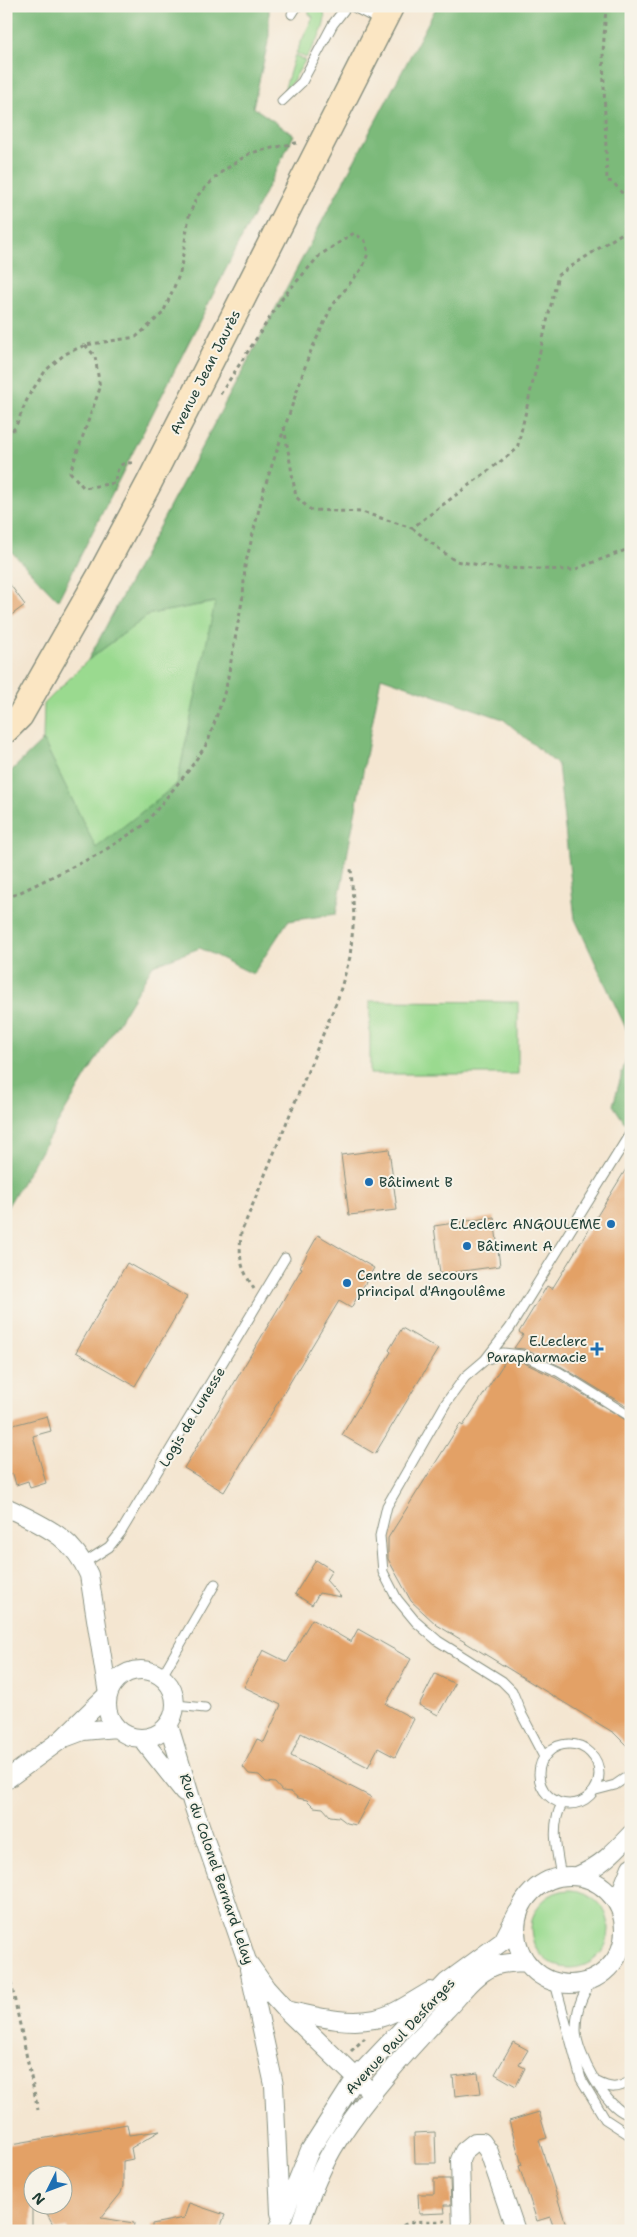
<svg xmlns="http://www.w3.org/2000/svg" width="637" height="2237" viewBox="0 0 637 2237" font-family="'Shantell Sans',sans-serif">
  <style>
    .green { fill: #9ada8f; stroke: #5c8c62 }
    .forest { fill: #7bba7a; stroke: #4d7c57 }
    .building { fill: #e3a166 }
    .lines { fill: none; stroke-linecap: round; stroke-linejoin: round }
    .lane-casing { stroke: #8a9282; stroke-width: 11 }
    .street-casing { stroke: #8a9282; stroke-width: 20 }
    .secondary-casing { stroke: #8a9282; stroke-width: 28 }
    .path { stroke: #8a9282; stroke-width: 3; stroke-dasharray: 4 4; stroke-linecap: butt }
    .lane { stroke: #fff; stroke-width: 9 }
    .street { stroke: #fff; stroke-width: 18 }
    .secondary { stroke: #fbe6c3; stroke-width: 25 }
    .poi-dot { fill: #1f6fb2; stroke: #f7f3e8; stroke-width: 2 }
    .labels { text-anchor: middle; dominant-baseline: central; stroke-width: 4; stroke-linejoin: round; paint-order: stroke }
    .street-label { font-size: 14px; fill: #1f3d34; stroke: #f7f3e8 }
    .poi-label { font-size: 14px; fill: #1f3d34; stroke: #f7f3e8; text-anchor: start }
  </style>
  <rect width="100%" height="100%" fill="#f7f3e8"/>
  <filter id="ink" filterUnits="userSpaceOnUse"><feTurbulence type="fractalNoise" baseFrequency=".02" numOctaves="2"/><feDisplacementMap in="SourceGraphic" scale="10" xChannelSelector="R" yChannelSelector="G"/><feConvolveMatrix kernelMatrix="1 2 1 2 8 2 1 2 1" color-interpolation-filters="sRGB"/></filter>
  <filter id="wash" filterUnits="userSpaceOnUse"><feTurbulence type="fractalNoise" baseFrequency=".0096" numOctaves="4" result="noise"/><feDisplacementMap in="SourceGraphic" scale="20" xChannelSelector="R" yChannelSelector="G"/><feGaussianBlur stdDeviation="1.12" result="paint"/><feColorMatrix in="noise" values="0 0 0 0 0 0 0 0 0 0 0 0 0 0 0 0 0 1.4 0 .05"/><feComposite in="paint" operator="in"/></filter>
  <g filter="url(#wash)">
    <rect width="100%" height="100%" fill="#f4e6d1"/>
    <path class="green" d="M309 6H322C331 25 315 42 306 58L296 53 313 17 309 14Z
      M295 55 305 61 287 90 284 91Z
      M216 602 177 784 96 849 43 740 44 704 88 660 150 614Z
      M370 1001 518 1002V1074H370Z
      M531 1929a39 39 0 1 1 78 0a39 39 0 1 1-78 0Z"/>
    <path class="forest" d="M6 6H269V38L253 107 294 135 58 600 6 546Z
      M437 6H631V1039L575 919 558 765 503 719 381 677 336 914 288 921 253 974 200 948 153 965 6 1209V776L43 740 96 848 177 784 215 602 150 614 88 660Z
      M631 1042V1119L625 1123 613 1105Z"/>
    <g id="blocks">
      <path class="building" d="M6 579 25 605 6 619Z
        M389 1149 397 1210 349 1215 341 1155Z
        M631 1161V1409L562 1367 524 1349 514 1348 523 1335 519 1332 547 1286 552 1289Z
        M494 1217 500 1266 440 1274 434 1226Z
        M318 1235 374 1268 351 1308 339 1301 224 1492 184 1468 302 1268 300 1267Z
        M127 1263 187 1297 135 1386 76 1352Z
        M402 1328 438 1349 375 1454 342 1435 391 1352 389 1350Z
        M506 1360 520 1361 556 1378 631 1423V1750L614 1733 437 1625 411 1601 388 1559V1538L460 1424 463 1426Z
        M47 1416 51 1431 33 1436 46 1483 30 1488 28 1481 16 1485 13 1474 6 1476V1427Z
        M316 1560 332 1570 326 1580 341 1597 319 1593 312 1605 295 1594Z
        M312 1619 351 1642 358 1629 411 1659 386 1704 414 1719 395 1757 378 1748 368 1767 301 1733 291 1756 371 1797 356 1825 347 1823 339 1817 330 1816 323 1808 314 1807 307 1800 298 1798 291 1792 282 1791 275 1783 266 1782 259 1775 249 1774 243 1767 257 1739 264 1742 281 1705 244 1687 263 1650 287 1662Z
        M435 1674 455 1684 438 1715 419 1705Z
        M513 2042 528 2050 519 2065 525 2068 516 2086 495 2074Z
        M478 2073 481 2093 455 2096 453 2076Z
        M539 2112 547 2138 539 2140 568 2231H555L550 2217 537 2221 519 2166 522 2165 509 2121Z
        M127 2124 129 2135 160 2131 131 2148 133 2159 123 2161V2186L121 2193 101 2218 134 2223 133 2231H68L67 2228 56 2230 42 2204H62V2174H32V2228L6 2231V2145Z
        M435 2132 436 2163H415L414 2133Z
        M434 2179H450L451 2205H444L445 2213 419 2214 418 2194H434Z
        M189 2203 225 2215 219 2231H152V2224L184 2218Z"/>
    </g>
  </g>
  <g filter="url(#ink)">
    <use href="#blocks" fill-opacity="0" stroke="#8a9282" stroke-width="1"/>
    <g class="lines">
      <g class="lane-casing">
        <path id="lane" d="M352 6 383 22
          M292 14 297 6
          M282 101 302 82 333 24 347 6
          M485 1360 510 1328 631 1132
          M84 1563 109 1547 121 1532 285 1258
          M162 1676 215 1584
          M176 1705 205 1708
          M539 1774a30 30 0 1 1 60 0a30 30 0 1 1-60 0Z
          M544 1757 522 1715 512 1691 502 1681 438 1641 416 1622 397 1599 383 1572 380 1536 387 1506 446 1403 465 1377 485 1360 503 1353 522 1355 559 1372 631 1417
          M596 1790 615 1785 631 1774
          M561 1876C557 1854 550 1825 562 1804
          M592 1980C581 1997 576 2010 576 2030 576 2053 607 2112 631 2115
          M555 1983 581 2079 605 2119 628 2134H631
          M597 2082C611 2089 617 2089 631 2081"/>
      </g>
      <g class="street-casing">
        <path id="street" d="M6 1507C42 1525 73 1536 89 1575L108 1694 62 1739 6 1780
          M107 1704a34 34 0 1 1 68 0a34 34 0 1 1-68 0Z
          M169 1726 192 1802 247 1961 266 1988 286 2010 373 2094
          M67 1737 83 1731 116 1728
          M142 1739 184 1792
          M516 1930a54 54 0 1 1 108 0a54 54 0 1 1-108 0Z
          M577 1876C601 1866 614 1852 631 1834
          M619 1907 620 1894 631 1867
          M249 1969 274 2085 280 2213
          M286 2010C315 2016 345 2025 375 2019 395 2015 414 2000 431 1991
          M277 2231 310 2150 356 2078 447 1982 503 1941 518 1912
          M298 2231C308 2200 320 2168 338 2140 368 2094 407 2051 445 2011 459 1997 474 1975 492 1967 503 1962 515 1963 526 1962
          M462 2231 460 2160 464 2151 475 2142H482L489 2152 516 2231"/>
      </g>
      <g class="secondary-casing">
        <path id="secondary" d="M6 730 20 716 98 579 149 483 391 6"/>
      </g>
      <path class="path" d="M606 6 603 53 607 181 613 182 631 204
        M85 345 95 356 100 388 70 472 84 488 115 483C116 469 120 459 136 464
        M284 427 296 497 311 510 362 512 412 528 517 449 558 275 624 232 631 175
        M6 436 15 428 29 395 46 370 65 354 85 345 136 337 163 313 180 273 189 216 197 196 220 173 250 153 300 142
        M412 528 455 561 499 568 573 570 631 548
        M6 899 99 854 144 825 189 770 208 742 226 688 243 596 245 566 264 489 309 355 332 306 363 267 368 253 365 241 354 233 320 255 284 296 219 396
        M254 1289C240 1266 239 1260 241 1233L338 998 350 957 354 917 351 868
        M6 1959 38 2110
        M351 2051 365 2038
        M397 2231C406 2218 431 2222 445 2221"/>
      <use href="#lane" class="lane"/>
      <use href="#street" class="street"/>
      <use href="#secondary" class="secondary"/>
    </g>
  </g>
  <g class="poi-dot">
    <circle cx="369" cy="1182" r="5"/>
    <circle cx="611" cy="1224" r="5"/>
    <circle cx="467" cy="1246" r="5"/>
    <circle cx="347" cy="1283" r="5"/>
    <path d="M594.5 1341.5h5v5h5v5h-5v5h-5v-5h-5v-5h5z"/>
  </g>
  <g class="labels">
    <g class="street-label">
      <text transform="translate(205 372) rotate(-63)">Avenue Jean Jaurès</text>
      <text transform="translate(192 1417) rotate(-59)">Logis de Lunesse</text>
      <text transform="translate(217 1869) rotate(71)">Rue du Colonel Bernard Lelay</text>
      <text transform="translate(400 2036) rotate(-47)">Avenue Paul Desfarges</text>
    </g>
    <g class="poi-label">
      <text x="379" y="1182">Bâtiment B</text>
      <text x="601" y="1224" text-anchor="end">E.Leclerc ANGOULEME</text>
      <text x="477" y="1246">Bâtiment A</text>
      <text x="357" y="1275">Centre de secours<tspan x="357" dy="16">principal d'Angoulême</tspan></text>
      <text x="587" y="1341" text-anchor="end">E.Leclerc<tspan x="587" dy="16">Parapharmacie</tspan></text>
    </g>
  </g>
  <rect width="637" height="2237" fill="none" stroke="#f7f3e8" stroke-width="25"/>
  <g transform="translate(48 2190) rotate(228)"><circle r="24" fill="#f7f3e8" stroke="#a1aaa0"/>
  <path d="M0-4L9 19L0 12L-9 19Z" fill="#1f6fb2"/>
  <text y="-8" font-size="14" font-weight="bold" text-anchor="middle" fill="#1f3d34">N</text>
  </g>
</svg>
